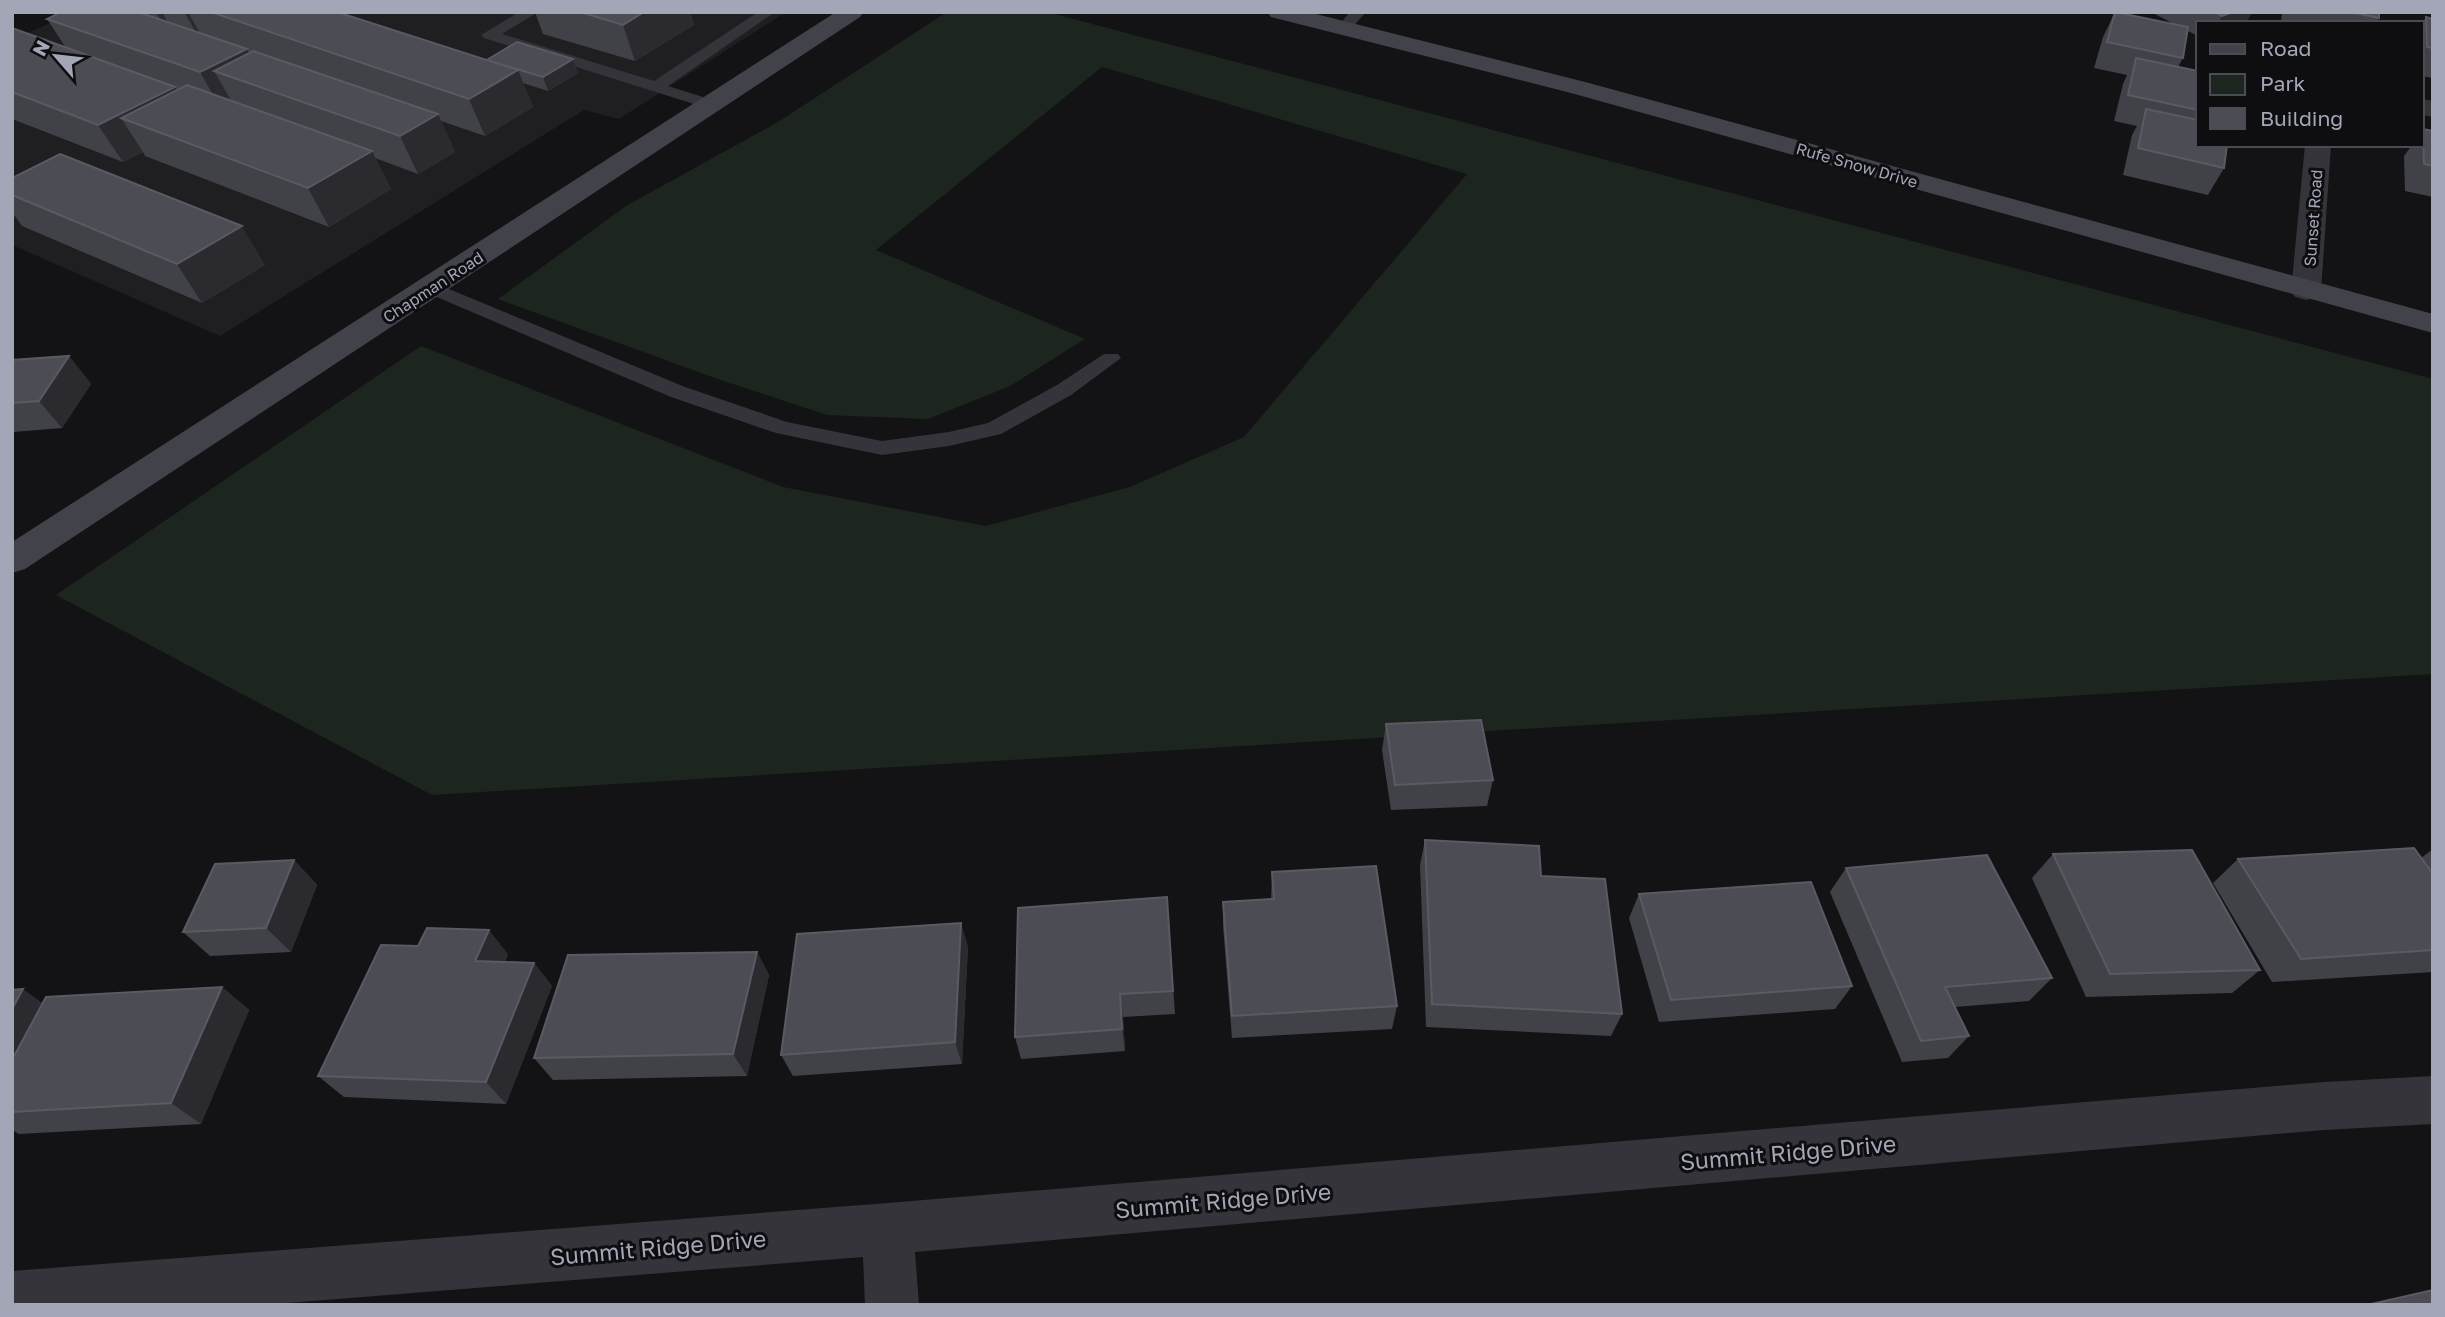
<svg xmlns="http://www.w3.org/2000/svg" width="2445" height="1317" viewBox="0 0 2445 1317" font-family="'Golos Text',sans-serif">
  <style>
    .built { fill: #1f1f22 }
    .green { fill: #1d251f }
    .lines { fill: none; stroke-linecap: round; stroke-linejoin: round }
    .lane { fill: #34343a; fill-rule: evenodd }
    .street { fill: #34343a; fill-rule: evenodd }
    .secondary { fill: #41424a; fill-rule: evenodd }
    .wall { fill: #414248 }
    .shaded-wall { fill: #2a2a2f }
    .building { fill: #4c4c54; stroke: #5a5a64; stroke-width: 2 }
    .labels { text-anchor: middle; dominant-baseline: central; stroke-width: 6; stroke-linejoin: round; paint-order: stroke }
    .far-street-label { font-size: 16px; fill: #a3a6b7; stroke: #0e0e10 }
    .near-street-label { font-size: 23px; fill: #a3a6b7; stroke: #0e0e10 }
  </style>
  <rect width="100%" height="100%" fill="#131315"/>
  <path class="built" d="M75 12H786L619 119 584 110 220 336 12 245V40Z"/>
  <path class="green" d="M947 12H1047L2433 379V674L432 795 56 595 421 346 783 487 986 526 1130 487 1244 437 1467 174 1102 67 876 250 1085 339 1010 386 928 419 827 415 715 378 498 299 626 206 778 122Z"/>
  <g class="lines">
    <path class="lane" d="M519 12H538L502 34 654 81 758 12H775L668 86 719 102 721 105 713 110 484 38 481 35Z
      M1350 12H1366L1349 31H1339L1336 28Z
      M432 282 685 387 787 422 882 441 949 432 988 423 1057 385 1104 354H1118L1121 358 1071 395 1001 434 949 446 882 455 776 433 671 397 425 292 422 288 425 284Z"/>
    <path class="street" d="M2422 99 2433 101V117L2422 115Z
      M2305 145H2331L2321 291 2317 297 2306 300 2295 297 2291 291Z
      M2433 1076V1124L2324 1130 915 1252 919 1305H865L863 1257 262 1305H12V1271L888 1203 2324 1082Z"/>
    <path class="secondary" d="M836 12H864L860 17 25 569 12 573V542Z
      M1267 12H1308L1589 83 2433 314V333L1571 93 1271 17Z"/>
  </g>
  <path class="wall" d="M61 12H337L487 60 573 59 578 73 548 91 523 83 533 107 485 136 441 121 455 152 418 174 375 158 391 189 329 227 145 156 143 152 123 162 12 119V28L66 48 47 19Z
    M535 12H690L694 25 635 61 543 34Z
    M2115 12 2174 24 2151 12H2252L2246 23H2198V36L2188 31 2183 58 2178 67 2198 71V145L2224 168 2208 195 2123 175 2132 135 2137 126 2114 121 2123 84 2127 75 2094 68 2103 37Z
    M2282 12H2379V18L2376 23H2281Z
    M2426 17 2433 19V78L2422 76V23Z
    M2423 129 2433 131V197L2405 191 2404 156 2412 145H2422Z
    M12 178 265 265 202 303 22 226 12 212Z
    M69 356 91 384 62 428 13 432 12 434V360Z
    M1386 724 1493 780 1487 806 1391 810 1382 750Z
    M1425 840 1541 876 1622 1014 1611 1036 1426 1027 1420 865Z
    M2433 849V972L2272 982 2213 883 2238 859 2421 858Z
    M2053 854 2260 970 2232 993 2086 997 2032 878Z
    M294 860 317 885 291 952 210 956 183 932Z
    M1846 868 2052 978 2029 1001 1955 1007 1969 1036 1948 1058 1902 1062 1830 892Z
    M1272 872 1397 1006 1392 1029 1232 1038 1223 926V902L1271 899Z
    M1639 894 1852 986 1835 1009 1659 1022 1629 918Z
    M1167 897 1175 1014 1123 1017 1125 1051 1021 1059 1015 1037Z
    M968 946 962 1064 793 1076 781 1055Z
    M757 952 769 975 747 1076 553 1080 534 1058Z
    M508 954 505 962 534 963 552 986 506 1104 344 1097 318 1076Z
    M222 987 249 1010 201 1124 19 1134 12 1130V1112L43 1003Z"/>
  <path class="shaded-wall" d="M156 12H162L168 23 164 25Z
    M184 12H188L201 35 198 36Z
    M644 12H690L694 25 635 61 623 25Z
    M2226 12H2252L2246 23H2218L2222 16Z
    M247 49 267 86 214 71 233 104 221 109 200 72Z
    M573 59 578 73 548 91 543 77Z
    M518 70 533 107 485 136 469 99Z
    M175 87 197 125 121 118 143 152 123 162 98 125Z
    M438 114 455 152 418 174 400 136Z
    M372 151 391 189 329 227 308 188Z
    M242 226 265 265 202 303 177 264Z
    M69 356 91 384 62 428 39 401Z
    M294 860 317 885 291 952 266 928Z
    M961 923 968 946 962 1064 955 1042Z
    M489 930 508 954 495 984 475 961Z
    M757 952 769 975 747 1076 733 1054Z
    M534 963 552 986 506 1104 486 1082Z
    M222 987 249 1010 201 1124 171 1103Z
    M23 989 55 1012 12 1096V1009Z
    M1120 994 1123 1017 1125 1051 1122 1029Z"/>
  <path class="building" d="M61 12H138L247 49 200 72 47 19Z
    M211 12H337L518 70 469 99Z
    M580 12H644L623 25Z
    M2115 12 2188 27 2183 58 2107 42Z
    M2215 12H2233L2222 16Z
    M2351 12H2379V18Z
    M2426 17 2433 19V48L2427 47Z
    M12 28 175 87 98 125 12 92Z
    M517 42 573 59 543 77 487 60Z
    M253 51 438 114 400 136 214 71Z
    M2136 58 2198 71V110L2128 95Z
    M187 85 372 151 308 188 121 118Z
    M2146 109 2198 120V145H2227L2224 168 2138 148Z
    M2423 129 2433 131V166L2424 164Z
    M60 154 242 226 177 264 12 195V178Z
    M69 356 39 401 12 403V360Z
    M1481 720 1493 780 1395 785 1386 724Z
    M1425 840 1539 846 1541 876 1605 879 1622 1014 1432 1004Z
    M2414 848 2433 874V950L2301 959 2238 859Z
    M2192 850 2260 970 2110 974 2053 854Z
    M1987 855 2052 978 1945 987 1969 1036 1921 1041 1846 868Z
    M294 860 266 928 183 932 215 864Z
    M1376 866 1397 1006 1232 1016 1223 902 1274 899 1272 872Z
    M1811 882 1852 986 1671 1000 1639 894Z
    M1167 897 1173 991 1120 994 1122 1029 1015 1037 1018 908Z
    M961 923 955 1042 781 1055 797 934Z
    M427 928 489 930 475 961 534 963 486 1082 318 1076 381 945 418 946Z
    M757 952 733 1054 534 1058 568 955Z
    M222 987 171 1103 12 1112V1060L46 997Z
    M23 989 12 1009V990Z
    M2433 1290V1305H2367Z"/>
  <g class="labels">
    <g class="far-street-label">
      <text transform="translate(1857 165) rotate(16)">Rufe Snow Drive</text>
      <text transform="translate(2313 218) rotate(-86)">Sunset Road</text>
      <text transform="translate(433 287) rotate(-33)">Chapman Road</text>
    </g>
    <g class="near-street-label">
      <text transform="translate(1788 1152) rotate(-5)">Summit Ridge Drive</text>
      <text transform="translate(1223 1200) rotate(-5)">Summit Ridge Drive</text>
      <text transform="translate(658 1247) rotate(-5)">Summit Ridge Drive</text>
    </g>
  </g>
  <rect width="2445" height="1317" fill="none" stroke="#a3a6b7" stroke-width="28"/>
  <rect x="2196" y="21" width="228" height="126" fill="#0e0e10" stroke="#4a4b53" stroke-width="2"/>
  <rect x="2210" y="44" width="35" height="10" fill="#41424a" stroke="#4a4b53" stroke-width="2"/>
  <text x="2260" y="56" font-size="21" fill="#a3a6b7">Road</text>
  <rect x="2210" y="74" width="35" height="21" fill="#1d251f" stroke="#4a4b53" stroke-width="2"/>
  <text x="2260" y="91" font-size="21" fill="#a3a6b7">Park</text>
  <rect x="2210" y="108" width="35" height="21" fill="#4c4c54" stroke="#4a4b53" stroke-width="2"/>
  <text x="2260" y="126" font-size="21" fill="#a3a6b7">Building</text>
  <g transform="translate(56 56) rotate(298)" stroke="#0e0e10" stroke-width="5" paint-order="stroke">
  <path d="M0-5L12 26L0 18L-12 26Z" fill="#a3a6b7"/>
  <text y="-10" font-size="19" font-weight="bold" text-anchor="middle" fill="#a3a6b7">N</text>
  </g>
</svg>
